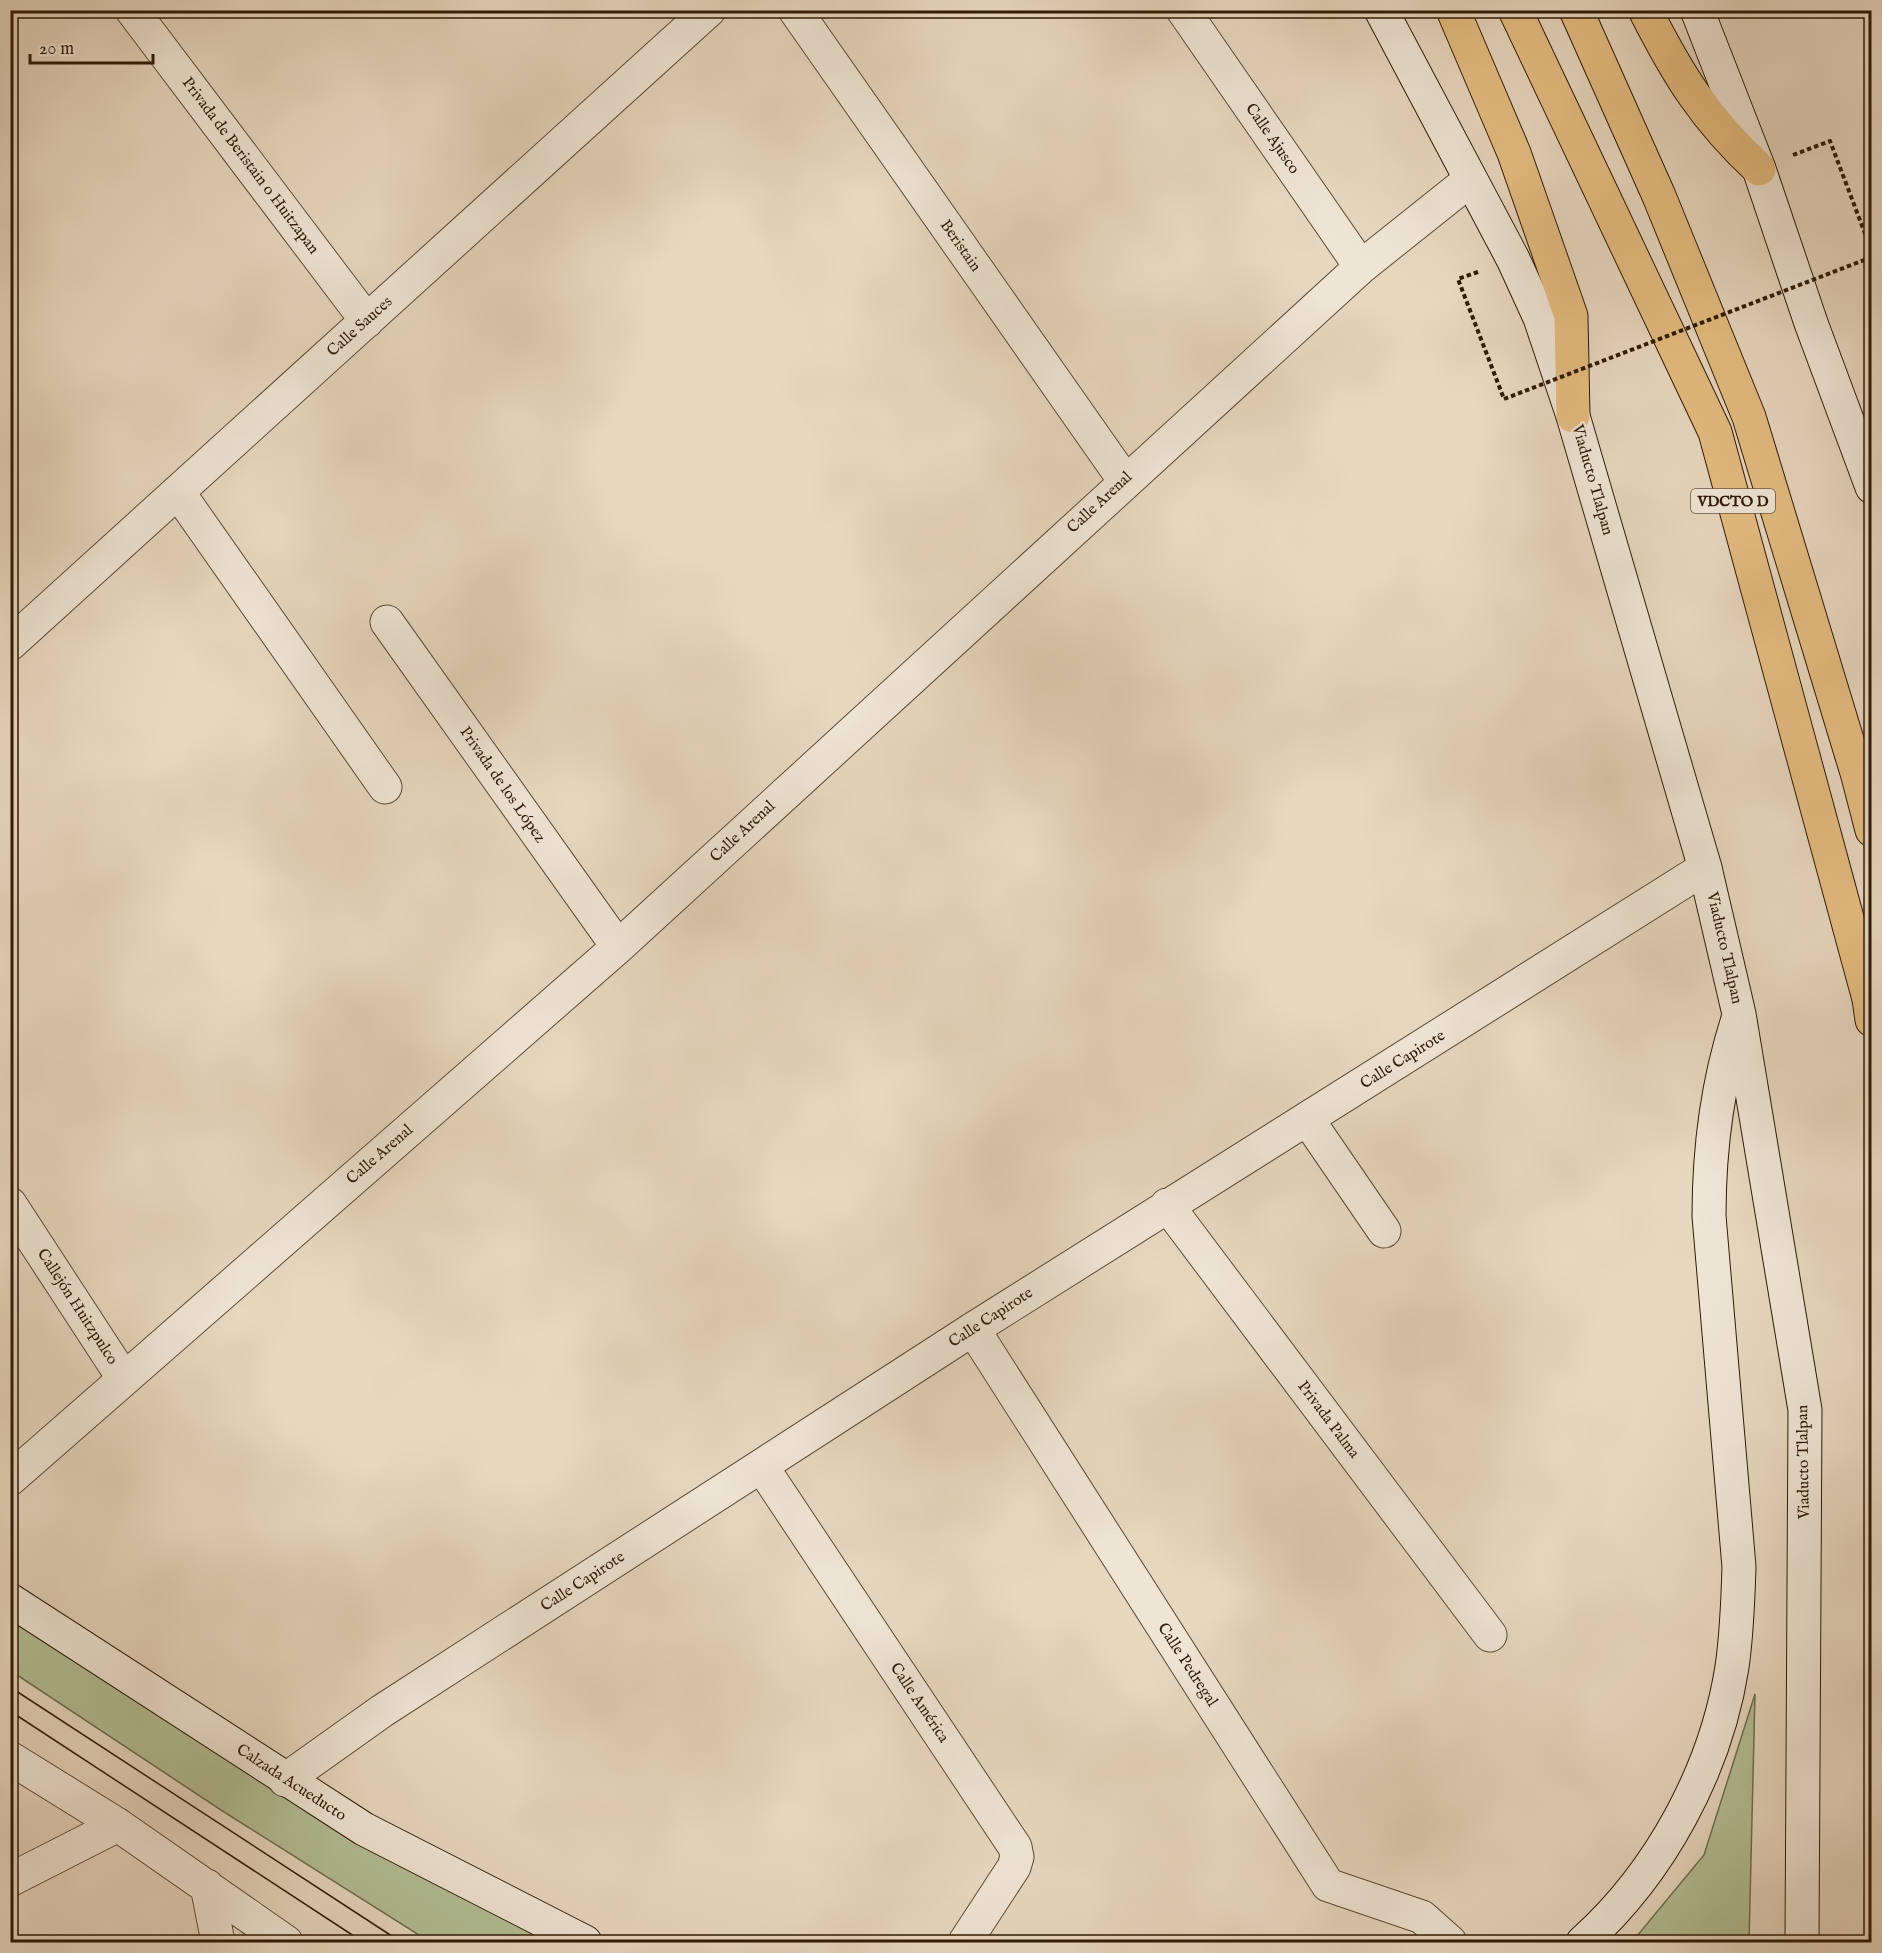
<svg xmlns="http://www.w3.org/2000/svg" width="1882" height="1953" viewBox="0 0 1882 1953" font-family="'IM FELL English',serif">
  <style>
    .green { fill: #b2bf95; stroke: #706d4e; stroke-width: 1.5 }
    .lines { fill: none; stroke-linecap: round; stroke-linejoin: round }
    .street-casing { stroke: #5d4a34; stroke-width: 35 }
    .secondary-casing { stroke: #2f1b06; stroke-width: 35 }
    .highway-casing { stroke: #2f1b06; stroke-width: 35 }
    .path { stroke: #2f1b06; stroke-width: 4; stroke-dasharray: 4.5 3; stroke-linecap: butt }
    .street { stroke: #efe5d5; stroke-width: 33 }
    .secondary { stroke: #efe5d5; stroke-width: 33 }
    .highway { stroke: #e4bc80; stroke-width: 33 }
    .tram { stroke: #2f1b06; stroke-width: 1.5 }
    .path-bridge { stroke: #2f1b06; stroke-width: 4; stroke-dasharray: 4.5 3; stroke-linecap: butt }
    .labels { text-anchor: middle; dominant-baseline: central; stroke-width: 4.5; stroke-linejoin: round; paint-order: stroke }
    .shield { fill: #efe5d5; stroke: #695844; stroke-width: 1.5 }
    .shield-label { font-size: 15px; font-weight: bold; fill: #2f1b06 }
    .street-label { font-size: 16px; fill: #2f1b06; stroke: #efe5d5 }
  </style>
  <rect width="100%" height="100%" fill="#e7d7bf"/>
  <filter id="stains"><feTurbulence type="fractalNoise" baseFrequency=".00333" numOctaves="4"/><feColorMatrix values="0 0 0 0 .2 0 0 0 0 .09 0 0 0 0 .02 0 0 0 .5 -.17"/></filter>
  <radialGradient id="worn" r=".72"><stop offset=".6" stop-color="#630" stop-opacity="0"/><stop offset="1" stop-color="#630" stop-opacity=".3"/></radialGradient>
  <path class="green" d="M10 1614 422 1873 552 1942H430L224 1812 11 1671Z
    M1755 1694 1749 1942H1632L1704 1855Z"/>
  <g class="lines">
    <g class="street-casing">
      <path id="street" d="M132 10 367 321
        M795 10 1125 481
        M1183 10 1361 267
        M178 492 385 787
        M387 622 618 947
        M10 644 709 10
        M1308 1120 1384 1231
        M10 1204 124 1379
        M1167 1205 1490 1635
        M973 1329 1328 1885 1422 1917 1450 1942
        M762 1467 1015 1847 1017 1857 1014 1867 965 1942
        M10 1479 618 947 1361 267 1470 180
        M10 1758 118 1825 286 1942
        M285 1780 382 1711 973 1329 1705 868
        M10 1880 118 1825
        M207 1886 218 1942"/>
    </g>
    <g class="secondary-casing">
      <path id="secondary" d="M1381 10 1513 259 1540 318 1573 416 1705 868 1739 1014 1805 1410 1802 1942
        M1697 10 1759 169 1811 323 1872 487
        M10 1600 364 1829 585 1942
        M1583 1942C1660 1873 1716 1770 1732 1667 1737 1633 1738 1600 1739 1567L1709 1216C1709 1147 1717 1084 1738 1019"/>
    </g>
    <g class="highway-casing">
      <path id="highway" d="M1453 10 1514 153 1571 316 1573 416
        M1515 10 1715 432 1869 999 1872 1020
        M1576 10 1659 196 1749 417 1858 776 1872 830
        M1645 10C1678 75 1705 119 1759 169"/>
    </g>
    <path class="path" d="M1793 155 1830 141 1872 252
      M1478 272 1458 279 1504 399"/>
    <use href="#street" class="street"/>
    <use href="#secondary" class="secondary"/>
    <use href="#highway" class="highway"/>
    <path class="tram" d="M10 1687 401 1942
      M10 1711 363 1942"/>
    <path class="path-bridge" d="M1504 399 1872 257"/>
  </g>
  <g class="labels">
    <rect class="shield" x="1691" y="489" width="84" height="24" rx="4.5"/>
    <g class="shield-label">
      <text x="1733" y="501">VDCTO D</text>
    </g>
    <g class="street-label">
      <text transform="translate(1272 139) rotate(55)">Calle Ajusco</text>
      <text transform="translate(250 166) rotate(53)">Privada de Beristain o Huitzapan</text>
      <text transform="translate(960 246) rotate(55)">Beristain</text>
      <text transform="translate(360 327) rotate(-42)">Calle Sauces</text>
      <text transform="translate(1592 480) rotate(74)">Viaducto Tlalpan</text>
      <text transform="translate(1100 503) rotate(-43)">Calle Arenal</text>
      <text transform="translate(502 785) rotate(55)">Privada de los López</text>
      <text transform="translate(743 832) rotate(-43)">Calle Arenal</text>
      <text transform="translate(1724 948) rotate(77)">Viaducto Tlalpan</text>
      <text transform="translate(1403 1060) rotate(-32)">Calle Capirote</text>
      <text transform="translate(380 1155) rotate(-41)">Calle Arenal</text>
      <text transform="translate(77 1307) rotate(57)">Callejón Huitzpulco</text>
      <text transform="translate(991 1318) rotate(-33)">Calle Capirote</text>
      <text transform="translate(1328 1420) rotate(53)">Privada Palma</text>
      <text transform="translate(1804 1462) rotate(-91)">Viaducto Tlalpan</text>
      <text transform="translate(583 1582) rotate(-33)">Calle Capirote</text>
      <text transform="translate(1187 1665) rotate(57)">Calle Pedregal</text>
      <text transform="translate(919 1703) rotate(56)">Calle América</text>
      <text transform="translate(291 1783) rotate(33)">Calzada Acueducto</text>
    </g>
  </g>
  <rect width="1882" height="1953" fill="none" stroke="#e7d7bf" stroke-width="36"/>
  <rect x="12" y="12" width="1858" height="1929" fill="none" stroke="#2f1b06" stroke-width="3"/>
  <rect x="18" y="18" width="1846" height="1917" fill="none" stroke="#2f1b06" stroke-width="1.5"/>
  <path d="M30 54v9h123v-9" fill="none" stroke="#2f1b06" stroke-width="3"/>
  <text x="39" y="54" font-size="18" fill="#2f1b06" stroke="#efe5d5" stroke-width="4.5" paint-order="stroke">20 m</text>
  <rect width="100%" height="100%" filter="url(#stains)"/>
  <rect width="100%" height="100%" fill="url(#worn)"/>
</svg>
